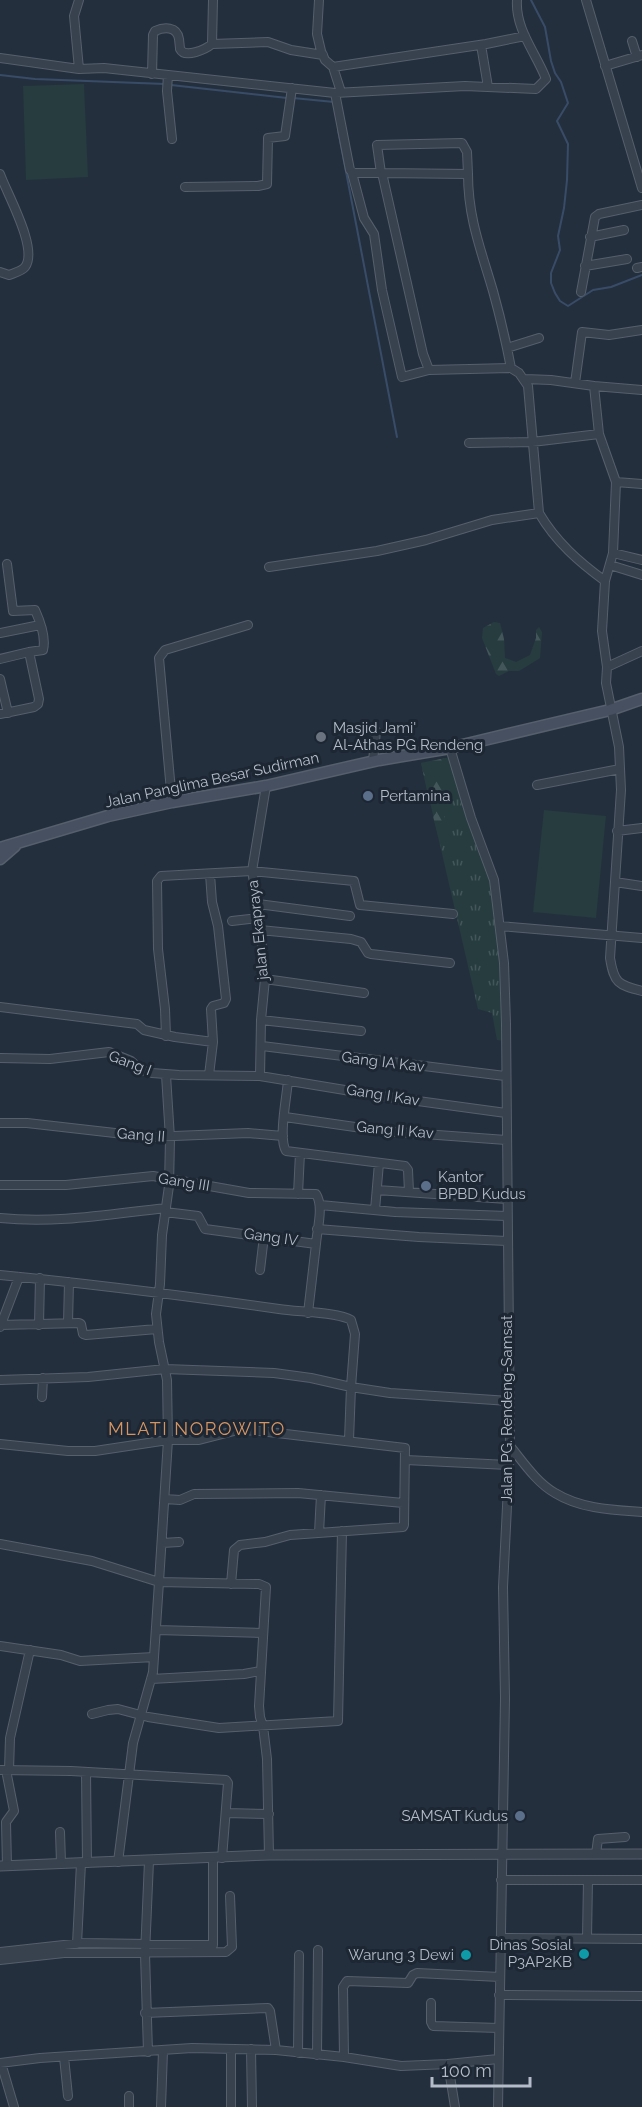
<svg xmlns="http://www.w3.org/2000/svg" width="642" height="2107" viewBox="0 0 642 2107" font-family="Raleway,sans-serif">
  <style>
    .grass { fill: url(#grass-tufts) }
    .forest { fill: url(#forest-firs) }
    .garden { fill: #263c3f }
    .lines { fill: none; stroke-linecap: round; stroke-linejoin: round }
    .stream { stroke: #394c67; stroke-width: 2 }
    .minor-casing { stroke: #565f6c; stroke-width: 10 }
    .tertiary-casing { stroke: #565f6c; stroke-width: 11 }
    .secondary-casing { stroke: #565f6c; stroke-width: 13 }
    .minor { stroke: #38414e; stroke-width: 8 }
    .tertiary { stroke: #38414e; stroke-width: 9 }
    .secondary { stroke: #465061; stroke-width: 10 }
    .worship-dot { fill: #6b7280; stroke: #1d2633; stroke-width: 2 }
    .service-dot { fill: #5c6f8a; stroke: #1d2633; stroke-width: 2 }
    .culture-dot { fill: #0f9aa8; stroke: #1d2633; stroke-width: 2 }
    .labels { text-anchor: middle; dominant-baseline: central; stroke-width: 6; stroke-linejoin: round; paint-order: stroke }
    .poi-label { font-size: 15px; fill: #b4bcc9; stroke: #1d2633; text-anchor: start }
    .street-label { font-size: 15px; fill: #b4bcc9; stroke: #1d2633 }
    .quarter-label { font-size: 18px; letter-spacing: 1.5px; fill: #d59563; stroke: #1d2633 }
  </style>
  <defs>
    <pattern id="grass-tufts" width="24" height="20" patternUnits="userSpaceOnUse" patternTransform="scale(1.5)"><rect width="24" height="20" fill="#263c3f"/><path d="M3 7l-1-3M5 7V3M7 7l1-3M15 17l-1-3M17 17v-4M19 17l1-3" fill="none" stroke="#435659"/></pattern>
    <pattern id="forest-firs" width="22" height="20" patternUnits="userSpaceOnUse" patternTransform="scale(1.5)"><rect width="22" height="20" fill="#263c3f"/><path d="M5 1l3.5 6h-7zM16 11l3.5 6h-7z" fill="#435659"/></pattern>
  </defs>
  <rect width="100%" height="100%" fill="#242f3e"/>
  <path class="grass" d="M452 757 489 863 500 926 506 1041 497 1040 492 1013 478 1009 421 763Z"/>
  <path class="forest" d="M494 622 500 623 504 639 505 658 516 662 530 655 536 638V630L539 627 542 632 540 658 519 671H509L499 676 496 674 482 638 483 628Z
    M446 758 447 768 440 774 447 786 444 815 447 836H438L433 816 436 813V806L429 800 421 763Z"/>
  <path class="garden" d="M84 84 88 177 26 180 23 86Z
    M544 810 606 816 596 918 533 912Z"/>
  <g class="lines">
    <path class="stream" d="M531 0 545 27 551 61 555 73 561 82 568 103 557 121 568 144 567 180 564 208 558 236 560 250 551 273V283L555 293 560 301 568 306 593 290 611 287 642 275
      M0 75 35 79 165 84
      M171 85 287 98
      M293 98 334 102V104
      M338 130 397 437"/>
    <g class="minor-casing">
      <path id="minor" d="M79 0 74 16 79 69
        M319 0 317 34 321 51 325 60 333 67 341 92
        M586 0 642 188
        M632 41 637 57
        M212 44 268 42 291 50 323 55
        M481 45 488 87
        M0 58 79 69 104 68 335 93 350 170 354 173H382L423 354 429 370 511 368 519 373 528 386 539 513C556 542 579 562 605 581L602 631 607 667 606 683 619 747 621 790 610 958C614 983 618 985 642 991
        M605 66 642 55
        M333 67 486 44 525 36
        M152 74 153 35 155 31C164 27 177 26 179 39 179 39 180 48 180 49 185 59 206 49 212 44L213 0
        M168 75 167 91 172 139
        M335 93 465 86 536 89 546 79C536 53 515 29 517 0
        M352 173 364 218 374 234 382 290 402 377 429 370
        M381 173 377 145 462 143 467 152 468 174
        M382 173 468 174C468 218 481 250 493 291 500 316 506 342 511 368
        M0 174C6 192 39 249 25 267 22 271 14 273 9 275L0 272
        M185 187 258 186 267 184 268 138 285 136 292 88
        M590 237 624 230
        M585 266 627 259
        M637 268 642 267
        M581 292 595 217 599 214 642 205
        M507 348 539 338
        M525 379 551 380 594 386 599 434 616 482 613 553
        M575 383 582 332 609 335 642 330
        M594 386 642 390
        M469 443 532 442 599 434
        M616 482 642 484
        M7 564 13 611 35 610C40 621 46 638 43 650L29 652
        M610 565 642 575
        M269 567 377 551 426 540 492 520 539 513
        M605 581 613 553 642 560
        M0 633 40 625
        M0 659 29 652 39 699 38 704 34 707 0 714
        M607 667 642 651
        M0 679 8 713
        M450 748 471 818 494 880 504 963 506 1024 510 1446 503 1587 505 1698 498 2107
        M373 761 376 731
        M537 785 620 769
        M172 802 159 658 165 650 248 625
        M617 831 642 828
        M615 882 642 886
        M258 904 350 916
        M232 921 259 918
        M500 926 642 938
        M260 930 351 939 361 942 368 953 371 954 450 963
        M265 979 364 993
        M0 1007 137 1024 144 1030 175 1037 213 1042
        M261 1020 361 1031
        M166 1036 165 1009 158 949 157 881 161 876 252 871 354 881 360 905 453 914
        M262 1046 505 1076
        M0 1058 50 1059 109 1052 131 1061 141 1070 152 1073 179 1075 260 1076 381 1096 506 1113
        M209 1075 213 1042 211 1009 213 1006 224 1003 226 999 218 926 212 902 210 874
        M260 1076 261 1020 265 979 258 904 252 871 266 786
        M288 1080C287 1096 278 1138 286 1151L405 1166 408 1170 409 1192
        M285 1117 383 1131 506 1140
        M0 1123H27L150 1137 248 1133 283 1136
        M0 1185H66L153 1176 249 1193 316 1194C324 1206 317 1230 316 1244
        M377 1190 507 1199
        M298 1194 300 1153
        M320 1205 395 1212 507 1216
        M375 1210 379 1163
        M165 1212 198 1216 205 1229 316 1244 308 1313
        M0 1218C56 1224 110 1214 166 1208
        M317 1229 419 1237 507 1241
        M260 1270 264 1236
        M0 1275C93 1284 186 1296 279 1309 297 1312 338 1312 351 1320L355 1334 351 1387 390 1393 509 1401
        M68 1323 69 1282
        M0 1325 79 1323 81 1324 83 1334 86 1335 157 1329
        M39 1325 40 1278
        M0 1327 19 1277
        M0 1380 88 1377 165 1369 274 1373 311 1378 351 1387 349 1440
        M42 1397 43 1378
        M0 1444 68 1451H95L168 1440H199L238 1430 260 1431 405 1448 404 1525 403 1527 290 1535 265 1542 240 1545 234 1550 231 1584
        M510 1446C523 1462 537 1483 555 1493 581 1509 613 1510 642 1512
        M406 1460 508 1465
        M165 1499 180 1500 194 1494 298 1493 403 1503
        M319 1533 321 1495
        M162 1543 179 1542
        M0 1544 92 1561 159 1582 168 1440 167 1380 159 1342 156 1314 160 1284 162 1235 169 1186 170 1138 166 1075
        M157 1630 262 1633
        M0 1646 61 1655 80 1661 154 1657
        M151 1679 244 1674 260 1671
        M92 1714 108 1710 118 1709 148 1717 219 1728 338 1721 342 1531
        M0 1770 71 1771 226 1780 228 1783 222 1858
        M6 1770 14 1811 6 1822 7 1866
        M9 1770 10 1738 30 1650
        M86 1772 87 1863
        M226 1813 269 1814
        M60 1832 61 1863
        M596 1854 598 1839 625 1837
        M118 1862 133 1743 153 1672 159 1582 259 1584 266 1587 259 1706 260 1717 263 1726 267 1759 269 1855
        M501 1880H642
        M500 1938 642 1939
        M587 1938 588 1880
        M77 1944 81 1863
        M0 1952 82 1943 213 1945V1858
        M0 1960 64 1953 226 1952 232 1947 230 1896
        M499 1995 642 1996
        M431 2003V2022L433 2026 499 2028
        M145 2013 268 2008 270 2011 276 2050
        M251 2049 252 2107
        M148 2052 145 1954 149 1861
        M298 2053 299 1955
        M317 2055 318 1950
        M64 2057 68 2096
        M344 2057 343 1987 347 1981 408 1983 413 1975 417 1973 500 1977
        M0 2063 40 2058 192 2048 276 2050 344 2057 401 2066 448 2064 498 2059
        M1 2063 14 2107
        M448 2064 455 2107
        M129 2107V2096
        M161 2107 163 2051
        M231 2107V2049"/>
    </g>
    <g class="tertiary-casing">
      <path id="tertiary" d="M0 1866 269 1855 642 1854"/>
    </g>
    <g class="secondary-casing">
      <path id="secondary" d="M0 848 108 816 172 802 266 786 379 760 450 748 610 710 642 699
        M0 859 15 846"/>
    </g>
    <use href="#minor" class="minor"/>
    <use href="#tertiary" class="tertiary"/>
    <use href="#secondary" class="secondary"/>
  </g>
  <circle class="worship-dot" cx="321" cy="737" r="6"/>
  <g class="service-dot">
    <circle cx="368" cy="796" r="6"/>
    <circle cx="426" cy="1186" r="6"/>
    <circle cx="520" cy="1816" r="6"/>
  </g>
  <g class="culture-dot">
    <circle cx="584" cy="1954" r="6"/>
    <circle cx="466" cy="1955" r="6"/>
  </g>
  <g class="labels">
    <g class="poi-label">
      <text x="333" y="728">Masjid Jami'<tspan x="333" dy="17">Al-Athas PG Rendeng</tspan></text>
      <text x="380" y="796">Pertamina</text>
      <text x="438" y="1177">Kantor<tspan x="438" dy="17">BPBD Kudus</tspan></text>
      <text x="508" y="1816" text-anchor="end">SAMSAT Kudus</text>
      <text x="572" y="1945" text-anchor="end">Dinas Sosial<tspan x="572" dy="17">P3AP2KB</tspan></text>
      <text x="454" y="1955" text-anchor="end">Warung 3 Dewi</text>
    </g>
    <g class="street-label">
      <text transform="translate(212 780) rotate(-12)">Jalan Panglima Besar Sudirman</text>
      <text transform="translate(258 930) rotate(-96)">jalan Ekapraya</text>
      <text transform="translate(383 1062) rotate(7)">Gang IA Kav</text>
      <text transform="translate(130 1063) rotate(21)">Gang I</text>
      <text transform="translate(383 1095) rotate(9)">Gang I Kav</text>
      <text transform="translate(395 1130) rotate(5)">Gang II Kav</text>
      <text transform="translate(141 1135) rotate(4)">Gang II</text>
      <text transform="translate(184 1182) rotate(9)">Gang III</text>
      <text transform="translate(271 1237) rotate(8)">Gang IV</text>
      <text transform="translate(507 1409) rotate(-90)">Jalan PG. Rendeng-Samsat</text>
    </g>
    <g class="quarter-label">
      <text x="197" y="1428">MLATI NOROWITO</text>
    </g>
  </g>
  <path d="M432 2077v9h98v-9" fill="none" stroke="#b4bcc9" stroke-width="3"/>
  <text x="441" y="2077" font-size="18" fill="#b4bcc9" stroke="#1d2633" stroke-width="4.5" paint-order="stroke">100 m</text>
</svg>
